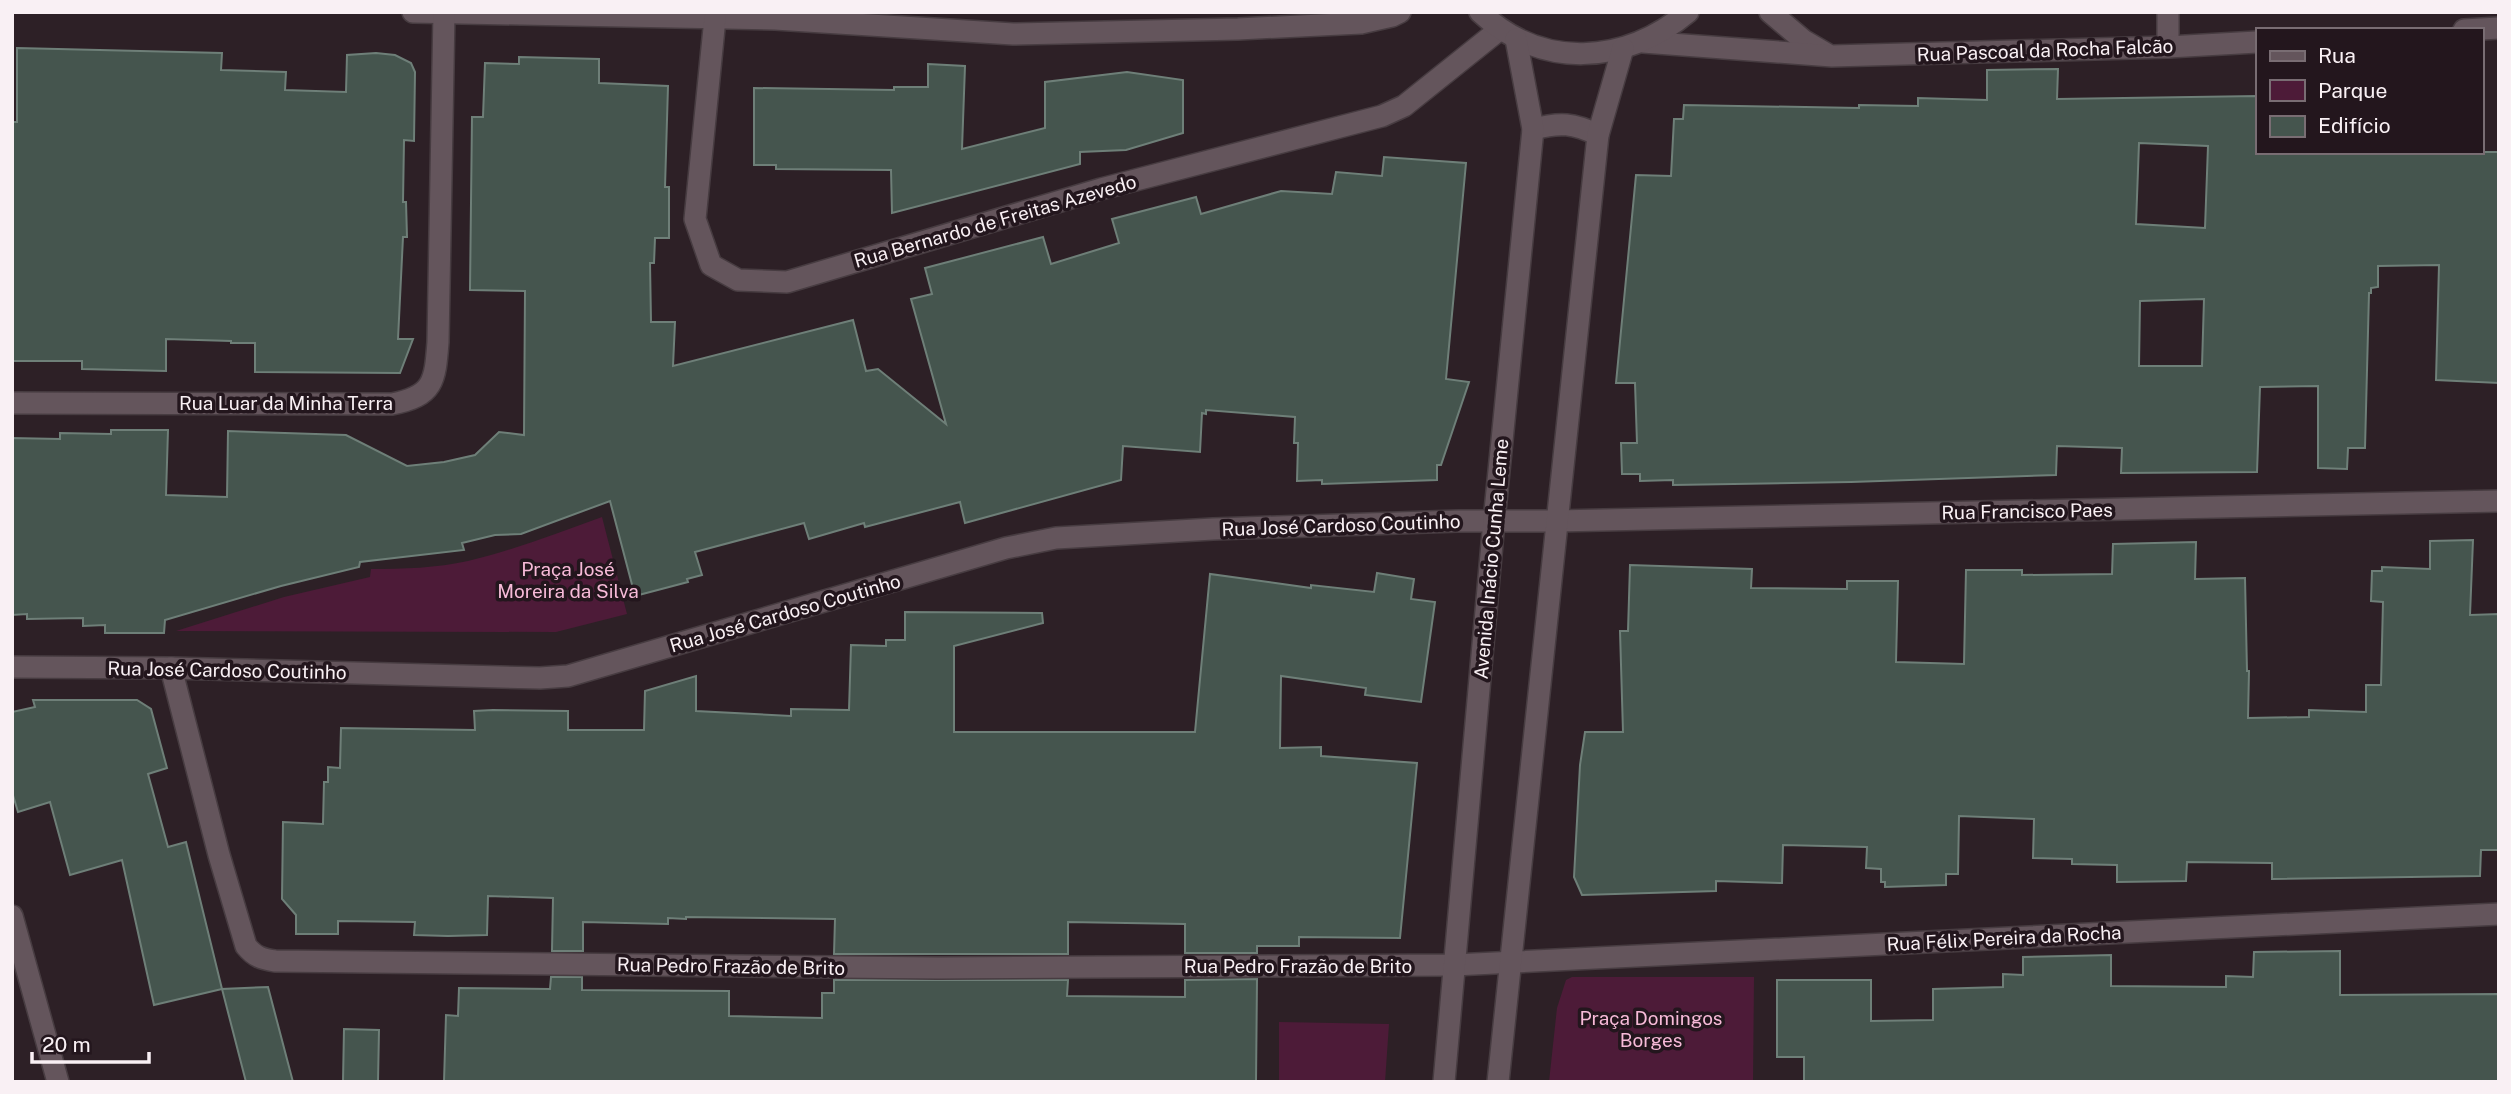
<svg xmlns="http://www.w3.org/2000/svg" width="2511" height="1094" font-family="'Public Sans',sans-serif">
	<rect width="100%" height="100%" fill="#2d2026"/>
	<g fill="#4d1b38">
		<path d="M602 517 627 614 556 632 176 631 284 597 370 577 371 569C403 569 437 568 468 561 514 550 558 533 602 517Z"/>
		<path d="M1572 977H1754L1753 1082H1549L1557 1008 1566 980Z"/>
		<path d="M1279 1022 1389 1024 1385 1082H1279Z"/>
	</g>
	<g fill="#45554e" stroke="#6e7f78" stroke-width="2" fill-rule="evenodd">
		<path d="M17 48 222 53 221 70 286 72 285 90 346 92 347 55 376 53 395 55 411 63 415 72 414 141 404 140 403 202H406L407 237H403L398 339H413L400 373 255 372V343H231V341L166 339V371L82 369V361H12V122H17Z"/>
		<path d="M519 57 599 59V83L668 86 665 187H669V238H655L654 263H650L651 322H675L673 366 853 320 866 371 878 369 946 424 911 299 932 294 925 268 1043 237 1051 264 1119 243 1112 219 1196 197 1201 214 1281 191 1332 194 1336 172 1382 176 1384 157 1466 163 1446 379 1469 382 1441 465H1437V480L1322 484V480L1297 481 1298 443H1294L1295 417 1206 410V414L1202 413 1200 452 1123 446 1121 480 965 523 960 502 865 527 864 523 809 539 804 523 695 552 702 575 687 579 688 582 635 596 610 501 521 534 495 535 462 543 464 550 360 562 359 567 281 586 165 620 164 633H105V625L83 626V618L27 619V614L12 615V438L60 439V433L111 434V430H168L166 495 227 497 228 431 346 435 407 466 444 462 475 455 499 432 524 435 525 291 470 290 472 117H483L485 63 519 64Z"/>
		<path d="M928 64 965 66 962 149 1045 128V82L1127 72 1183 80V133L1126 150 1080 152V164L892 213 891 170 776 169V165H754V88L894 90V87H928Z"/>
		<path d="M2058 69 2057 99 2257 96V152H2499V383L2436 380 2439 265 2378 266V287L2371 288V293H2369L2365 448H2348L2347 469 2318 468V386L2260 387 2257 472 2121 473 2122 448 2057 446 2056 475 1851 482 1673 485V480L1640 481V474H1622L1621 443H1637L1635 383H1616L1636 175 1671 176 1674 119H1683L1684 105 1859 108V105L1918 106V98L1987 100V70ZM2139 143 2208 146 2205 228 2136 224ZM2204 299 2202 366H2139L2140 301Z"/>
		<path d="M2473 540 2470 615 2499 614V850H2481L2480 876 2272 879V863L2187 862 2186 881 2117 882V865L2072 864V859L2033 858 2034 819 1959 816 1958 874H1946V885L1885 887V882H1881V869L1866 868 1867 847 1783 845 1782 883 1716 881V891L1582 895 1574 877 1580 765 1585 732H1623L1620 631H1628L1630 565 1752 569 1751 588 1847 589V581H1898L1896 662 1964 664 1966 570H2022V575L2112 574 2113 544 2196 542 2195 579 2245 578 2247 671H2249L2248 718 2309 717V710L2366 712V685H2381L2383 602 2371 601 2372 571H2382V567L2430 569V541Z"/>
		<path d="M1377 573 1414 579 1411 599 1435 602 1421 702 1365 695 1366 688 1281 676 1280 748 1321 747V756L1417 763 1400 938 1299 937V946H1257V953H1185V924L1068 922V954H834L835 919 686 917V919L668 918V924L583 922V951H552L553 898 488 896 487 935 448 936 414 935 415 922 338 921V934H296V915L282 899 283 822 323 824 324 782H328V767L340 768 341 728 475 730 474 711 493 710 568 711V730H644L645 691 696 676V711L791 716V709L849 710 851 645 886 646V640H905V612L1042 613 1043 623 954 646V732H1195L1210 574 1311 588V585L1374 592Z"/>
		<path d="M33 700H137L151 709 167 768 148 774 168 847 186 842 222 989 154 1005 122 860 70 875 50 802 18 812 12 792V712L35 707Z"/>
		<path d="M2340 951V995L2499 994V1082H1804V1057H1777V980H1871V1021L1933 1020V989L2003 987V974L2023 975V957L2111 955V986L2226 987V976L2253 977 2254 952Z"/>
		<path d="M551 977H582V990L729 991V1016L822 1018V993H834V980H1068L1067 996 1185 997V980L1257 979 1256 1082H444L446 1015 458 1016 459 988 550 989Z"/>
		<path d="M268 987 293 1082H246L222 989Z"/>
		<path d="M344 1029 379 1030 378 1082H343Z"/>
	</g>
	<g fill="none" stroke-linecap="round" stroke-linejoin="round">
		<defs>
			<g id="minor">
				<path d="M413 12 775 19 1013 34 1238 29 1361 23 1392 16 1400 12"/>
				<path d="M1770 12 1803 40 1827 54"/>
				<path d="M2168 12V47"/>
				<path d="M715 18 695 219 711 265 738 280 787 282 1101 189 1382 116 1404 106 1499 30"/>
				<path d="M2464 30 2499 28"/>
				<path d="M1643 42 1832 56 2168 47 2257 42"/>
				<path d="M12 403 392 404C434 396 435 381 438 342L444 12"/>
				<path d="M12 667 171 668 540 678 568 676 1006 548 1056 538 1213 529 1458 521H1556L2499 501"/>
				<path d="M171 668 219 855 246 946C255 957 262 959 275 961L938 968 1454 965 2499 914"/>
			</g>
			<g id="tertiary">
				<path d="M1480 12C1541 70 1625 65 1688 12"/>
				<path d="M1533 129C1560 122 1574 123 1598 135"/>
				<path d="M12 916 58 1082"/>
				<path d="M1444 1082 1494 521 1533 129 1516 39"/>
				<path d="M1498 1082 1598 135 1623 48"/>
			</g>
		</defs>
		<use href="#minor" stroke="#473c41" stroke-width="24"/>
		<use href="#tertiary" stroke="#473c41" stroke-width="24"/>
		<use href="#minor" stroke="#64555c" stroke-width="21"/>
		<use href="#tertiary" stroke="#64555c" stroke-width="21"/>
	</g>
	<g text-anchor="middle" stroke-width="7" stroke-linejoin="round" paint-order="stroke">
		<g font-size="19" fill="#f9f0f4" stroke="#23161d">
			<text transform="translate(2045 50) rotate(-2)" y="7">Rua Pascoal da Rocha Falcão</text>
			<text transform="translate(995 221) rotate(-16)" y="7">Rua Bernardo de Freitas Azevedo</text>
			<text x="286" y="410">Rua Luar da Minha Terra</text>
			<text transform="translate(2027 511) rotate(-1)" y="7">Rua Francisco Paes</text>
			<text transform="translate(1341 525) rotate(-2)" y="7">Rua José Cardoso Coutinho</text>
			<text transform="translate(1491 559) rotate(-85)" y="7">Avenida Inácio Cunha Leme</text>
			<text transform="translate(785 613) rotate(-16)" y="7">Rua José Cardoso Coutinho</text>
			<text transform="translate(227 670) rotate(1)" y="7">Rua José Cardoso Coutinho</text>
			<text transform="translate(2004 938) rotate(-3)" y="7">Rua Félix Pereira da Rocha</text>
			<text transform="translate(731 966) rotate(1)" y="7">Rua Pedro Frazão de Brito</text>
			<text x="1298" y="973">Rua Pedro Frazão de Brito</text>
		</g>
		<g font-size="19" fill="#f7bad8" stroke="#23161d">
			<text x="568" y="576">Praça José<tspan x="568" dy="22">Moreira da Silva</tspan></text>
			<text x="1651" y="1025">Praça Domingos<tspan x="1651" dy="22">Borges</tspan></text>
		</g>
	</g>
	<rect width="2511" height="1094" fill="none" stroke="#f9f0f4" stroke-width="28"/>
	<rect x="2256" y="28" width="228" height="126" fill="#23161d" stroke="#796d73" stroke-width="2"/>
	<rect x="2270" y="51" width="35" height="10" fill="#64555c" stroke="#796d73" stroke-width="2"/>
	<text x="2318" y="63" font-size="21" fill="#f9f0f4">Rua</text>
	<rect x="2270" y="80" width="35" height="21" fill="#4d1b38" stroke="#796d73" stroke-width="2"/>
	<text x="2318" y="98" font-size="21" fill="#f9f0f4">Parque</text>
	<rect x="2270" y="116" width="35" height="21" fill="#45554e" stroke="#796d73" stroke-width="2"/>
	<text x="2318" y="133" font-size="21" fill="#f9f0f4">Edifício</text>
	<path d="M32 1052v10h117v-10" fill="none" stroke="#f9f0f4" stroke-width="3.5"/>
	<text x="42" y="1052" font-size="21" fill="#f9f0f4" stroke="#23161d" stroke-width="5" paint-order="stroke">20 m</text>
</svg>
